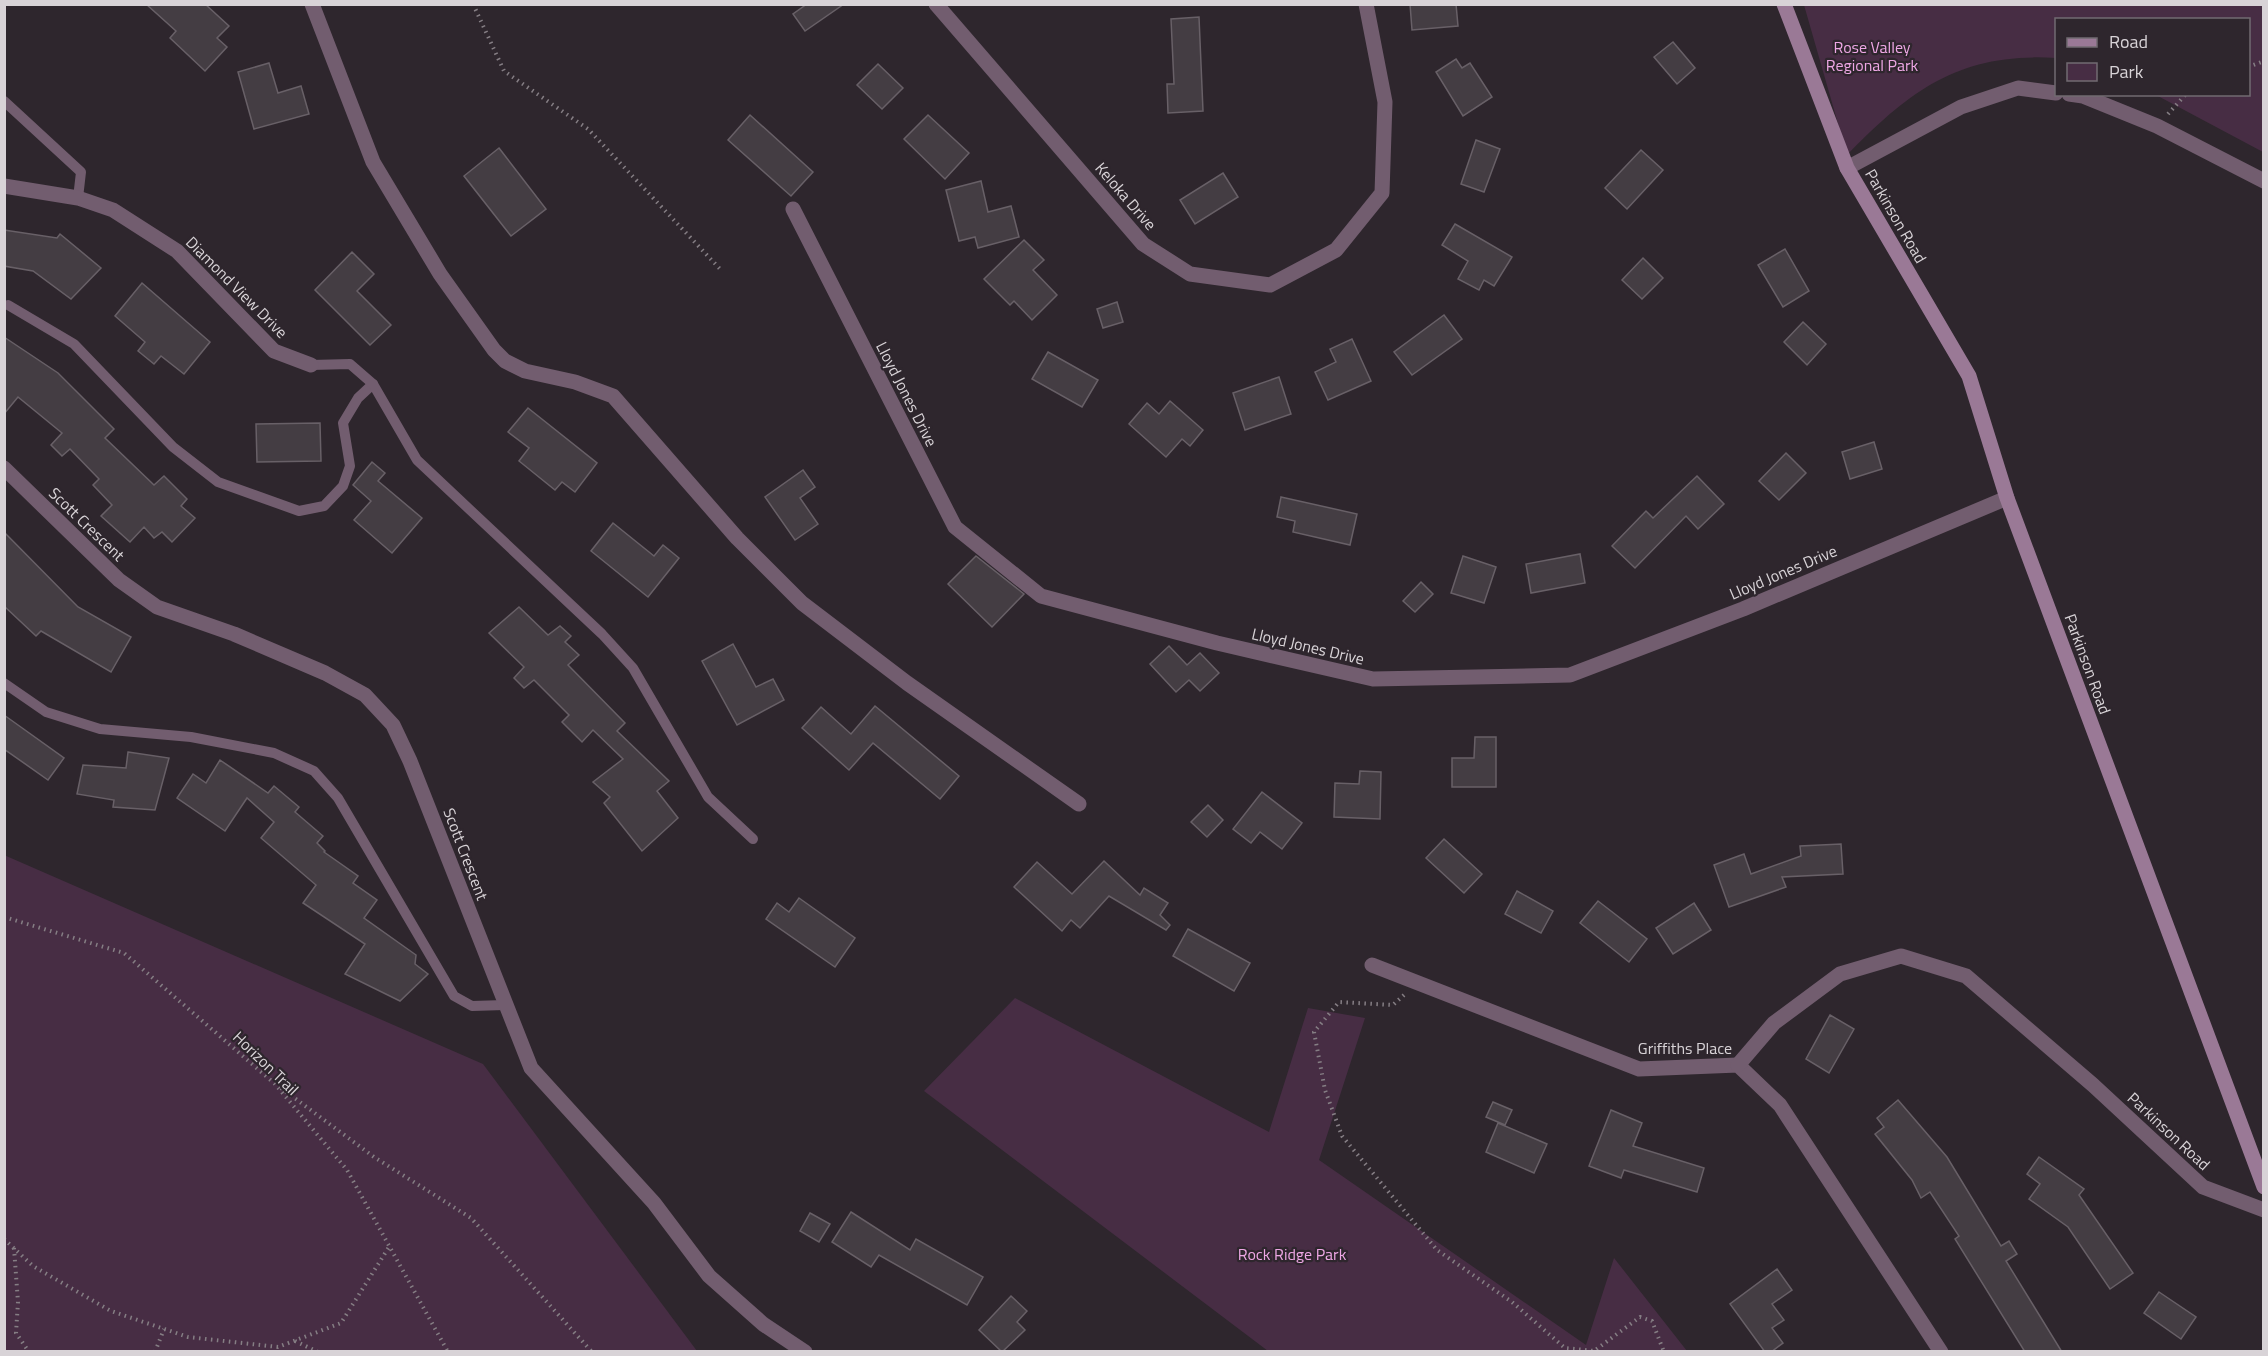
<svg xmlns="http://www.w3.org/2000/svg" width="2268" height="1356" font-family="'Titillium Web',sans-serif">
	<rect width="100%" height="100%" fill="#2e262d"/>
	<g fill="#472d44">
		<path d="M1804 5H2263V152L2156 95 2248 94V20H2056V58C1961 52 1911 89 1847 155Z"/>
		<path d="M4 855 483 1064 697 1351H5Z"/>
		<path d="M1015 998 1269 1132 1308 1008 1365 1018 1319 1160 1586 1345 1614 1258 1687 1351H1268L924 1091Z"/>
	</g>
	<g fill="#443d43" stroke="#686067" stroke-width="1.5">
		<path d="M146 4H205L229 26 217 38 227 47 205 71 170 38 176 31Z"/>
		<path d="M807 4H844L805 31 793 14Z"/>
		<path d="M1410 4H1456L1458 26 1412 30Z"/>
		<path d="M1199 17 1203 111 1168 113 1167 84H1174L1171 19Z"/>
		<path d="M1673 42 1695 68 1677 84 1654 57Z"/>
		<path d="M1456 59 1462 68 1470 63 1492 97 1463 116 1436 72Z"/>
		<path d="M269 63 278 93 301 86 309 114 254 129 238 72Z"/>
		<path d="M878 64 903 88 882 109 857 85Z"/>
		<path d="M750 115 813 172 791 196 728 140Z"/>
		<path d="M928 115 969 153 945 179 904 139Z"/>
		<path d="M1476 140 1500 149 1484 192 1461 184Z"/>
		<path d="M499 148 546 209 511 236 464 176Z"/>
		<path d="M1641 150 1663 170 1627 209 1605 188Z"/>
		<path d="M1223 173 1238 197 1195 224 1180 200Z"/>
		<path d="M981 181 988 212 1011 206 1019 237 978 248 975 237 959 241 946 190Z"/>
		<path d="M1455 224 1512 257 1494 286 1484 280 1479 290 1458 279 1468 261 1442 245Z"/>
		<path d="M4 230 57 238 60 234 101 268 71 299 33 271 4 266Z"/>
		<path d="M1024 240 1044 260 1033 270 1057 295 1032 320 1014 301 1010 305 984 279Z"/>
		<path d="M1785 249 1809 291 1783 307 1758 265Z"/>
		<path d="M352 252 374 274 357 291 391 325 370 345 315 290Z"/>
		<path d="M1643 258 1663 278 1642 299 1622 280Z"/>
		<path d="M142 283 210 342 184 374 161 356 154 364 138 351 145 342 115 316Z"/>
		<path d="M1117 302 1123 322 1103 328 1097 309Z"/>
		<path d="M1444 315 1462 339 1412 375 1394 352Z"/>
		<path d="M1803 322 1826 344 1807 365 1784 342Z"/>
		<path d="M4 337 58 373 114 429 105 438 154 485 164 476 187 499 181 506 195 518 172 542 162 532 154 538 144 527 130 542 101 516 112 505 93 485 99 479 70 449 62 456 51 445 62 433 18 397 4 414Z"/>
		<path d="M1352 339 1371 381 1328 400 1315 372 1336 362 1330 349Z"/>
		<path d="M1048 352 1098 380 1082 407 1032 379Z"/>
		<path d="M1279 377 1291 414 1245 430 1233 393Z"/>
		<path d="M1170 401 1203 430 1190 446 1182 439 1166 457 1129 424 1147 403 1159 414Z"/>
		<path d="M528 408 597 463 575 492 562 482 555 490 519 461 529 448 508 432Z"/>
		<path d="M320 423 321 461 257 462 256 424Z"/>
		<path d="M1874 442 1882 469 1850 479 1842 452Z"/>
		<path d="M1786 453 1806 473 1779 500 1759 481Z"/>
		<path d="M372 462 385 473 378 481 422 518 392 553 354 520 371 501 353 485Z"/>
		<path d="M803 470 815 487 800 498 818 524 795 540 765 497Z"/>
		<path d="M1697 476 1724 504 1698 529 1686 516 1635 568 1612 546 1646 511 1653 518Z"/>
		<path d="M1281 497 1357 514 1350 545 1293 532 1295 521 1277 517Z"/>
		<path d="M613 523 654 556 663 545 679 558 648 597 591 551Z"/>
		<path d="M4 532 78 607 131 637 111 672 41 631 36 636 4 606Z"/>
		<path d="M1580 554 1585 583 1531 593 1526 564Z"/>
		<path d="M976 556 1024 594 992 627 948 584Z"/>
		<path d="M1463 556 1496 567 1484 603 1451 593Z"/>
		<path d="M1421 582 1433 594 1415 612 1403 601Z"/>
		<path d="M519 607 548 635 560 626 571 636 565 642 579 655 568 665 625 723 617 731 669 781 657 791 678 818 642 851 604 803 610 797 593 782 623 759 593 730 582 742 562 722 569 715 534 680 524 688 514 678 524 667 489 633Z"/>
		<path d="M733 644 756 687 773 679 784 700 737 725 702 661Z"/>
		<path d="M1169 646 1187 665 1200 653 1219 673 1200 691 1189 680 1176 692 1150 664Z"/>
		<path d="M875 706 959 776 940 799 873 743 849 770 802 728 821 707 851 734Z"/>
		<path d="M4 715 64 758 48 780 4 749Z"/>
		<path d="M1475 737H1496V787H1452V758H1474Z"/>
		<path d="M128 752 169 758 155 810 113 807 114 800 77 794 83 765 126 768Z"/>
		<path d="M220 760 268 793 274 786 299 807 295 812 323 836 317 843 325 851 324 852 358 876 353 883 377 900 364 918 416 955 415 964 428 974 400 1001 345 974 365 944 303 903 316 885 261 838 274 822 247 798 225 831 177 798 193 774 206 783Z"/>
		<path d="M1360 771 1381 772 1380 819 1334 817 1335 783 1359 784Z"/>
		<path d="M1262 792 1302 823 1282 849 1260 832 1251 843 1233 829Z"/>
		<path d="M1208 805 1223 820 1207 837 1191 822Z"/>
		<path d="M1444 839 1482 874 1464 893 1426 858Z"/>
		<path d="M1841 844 1843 874 1782 877 1786 887 1729 907 1714 865 1744 854 1751 874 1801 856 1800 846Z"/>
		<path d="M1104 861 1140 895 1144 888 1168 903 1160 915 1170 925 1166 930 1109 896 1080 928 1071 920 1062 931 1014 887 1037 862 1072 894Z"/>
		<path d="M1517 891 1553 911 1541 933 1505 914Z"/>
		<path d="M799 898 855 938 835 967 766 919 777 903 789 912Z"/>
		<path d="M1598 901 1647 939 1629 962 1580 923Z"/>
		<path d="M1694 903 1711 930 1673 954 1656 928Z"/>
		<path d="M1188 929 1250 963 1234 991 1173 956Z"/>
		<path d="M1830 1015 1854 1029 1829 1073 1806 1059Z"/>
		<path d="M1898 1100 1947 1157 2001 1246 2009 1241 2017 1254 2006 1261 2062 1352H2025L1955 1239 1959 1236 1930 1192 1921 1198 1912 1180 1875 1134 1884 1127 1877 1118Z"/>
		<path d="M1493 1102 1512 1110 1505 1125 1486 1117Z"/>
		<path d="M1611 1110 1642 1123 1633 1146 1704 1168 1697 1192 1624 1170 1621 1178 1589 1166Z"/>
		<path d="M1498 1123 1547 1144 1534 1173 1486 1152Z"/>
		<path d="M2039 1157 2084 1189 2079 1195 2133 1273 2110 1289 2068 1227 2029 1199 2040 1184 2027 1174Z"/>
		<path d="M851 1212 910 1250 916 1239 983 1277 967 1305 879 1255 871 1267 832 1242Z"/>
		<path d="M810 1213 830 1224 819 1242 800 1231Z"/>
		<path d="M1777 1269 1792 1290 1772 1304 1784 1320 1772 1328 1783 1343 1771 1352H1765L1730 1304Z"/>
		<path d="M2159 1292 2196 1317 2181 1339 2144 1313Z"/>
		<path d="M1011 1296 1027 1311 1017 1322 1025 1330 1002 1352 979 1330Z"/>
	</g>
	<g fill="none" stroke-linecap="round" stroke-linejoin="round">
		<g stroke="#857e84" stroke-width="4" stroke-dasharray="1.5 4.5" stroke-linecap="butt">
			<path d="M473 4 504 71 588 129 722 271"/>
			<path d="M2248 67 2264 61"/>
			<path d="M2168 114 2186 94"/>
			<path d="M4 917 124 953 275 1084 347 1170 448 1352"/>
			<path d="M1404 995 1393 1005 1339 1002 1314 1032 1325 1090 1342 1136 1437 1250 1512 1302 1565 1348 1594 1351 1640 1317 1652 1321 1664 1352"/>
			<path d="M281 1088 374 1157 471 1218 592 1352"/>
			<path d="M4 1239 33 1266 111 1311 188 1337 278 1347 341 1323 389 1247"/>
			<path d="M14 1248 18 1302 16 1333 29 1352"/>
			<path d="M295 1341 318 1352"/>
			<path d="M155 1352 164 1329"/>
		</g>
		<g stroke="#725d6f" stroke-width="10">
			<path d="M4 101 81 172 78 198"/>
			<path d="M8 305 74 344 173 447 218 482 299 511 324 506 343 486 350 466 343 423 358 398 373 384"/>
			<path d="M311 365 350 364 373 384 417 460 602 634 633 668 708 797 753 839"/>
			<path d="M4 683 46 712 100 729 191 737 274 753 314 771 338 798 454 996 472 1006 505 1005"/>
		</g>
		<g stroke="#725d6f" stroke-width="15">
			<path d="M312 4 373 162 440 274 494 350 505 361 525 371 575 382 613 396 737 538 802 603 907 683 1079 804"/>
			<path d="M936 4 1143 244 1190 274 1270 285 1336 250 1382 193 1385 102 1366 4"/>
			<path d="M2069 94 2083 96 2157 126 2264 181"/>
			<path d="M1847 168 1961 107 2018 88 2056 93"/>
			<path d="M4 186 78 198 113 210 177 251 274 351 311 365"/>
			<path d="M793 209 955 527 1041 596 1217 643 1373 679 1570 675 1743 609 2007 498"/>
			<path d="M4 468 119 580 157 607 234 634 325 673 365 695 393 725 410 761 531 1068 654 1203 709 1276 763 1324 805 1352"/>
			<path d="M1372 965 1639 1069 1738 1065 1780 1105 1941 1352"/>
			<path d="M1738 1065 1774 1023 1840 974 1901 956 1966 976 2093 1085 2203 1187 2264 1210"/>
		</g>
		<path stroke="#9a7996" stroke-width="15" d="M1784 4 1847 168 1969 376 2007 498 2264 1187"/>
	</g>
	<g text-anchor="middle" stroke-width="4.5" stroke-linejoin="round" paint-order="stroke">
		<g font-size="16" fill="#eea7e5" stroke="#2e262d">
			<text x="1872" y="53">Rose Valley<tspan x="1872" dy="18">Regional Park</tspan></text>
			<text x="1292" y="1260">Rock Ridge Park</text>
		</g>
		<g font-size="16" fill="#d8d3d7" stroke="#2e262d">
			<text transform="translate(1126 196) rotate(49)" y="6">Keloka Drive</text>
			<text transform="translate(1896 216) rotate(60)" y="6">Parkinson Road</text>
			<text transform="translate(237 287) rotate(45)" y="6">Diamond View Drive</text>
			<text transform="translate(907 394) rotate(63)" y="6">Lloyd Jones Drive</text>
			<text transform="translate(87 524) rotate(44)" y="6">Scott Crescent</text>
			<text transform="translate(1783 572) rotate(-23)" y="6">Lloyd Jones Drive</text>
			<text transform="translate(1308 646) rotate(13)" y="6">Lloyd Jones Drive</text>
			<text transform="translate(2088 664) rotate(70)" y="6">Parkinson Road</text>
			<text transform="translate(466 854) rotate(69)" y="6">Scott Crescent</text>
			<text x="1685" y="1054">Griffiths Place</text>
			<text transform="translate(266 1063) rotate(44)" y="6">Horizon Trail</text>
			<text transform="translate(2169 1131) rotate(43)" y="6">Parkinson Road</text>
		</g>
	</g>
	<rect width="2268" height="1356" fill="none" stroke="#d8d3d7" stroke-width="12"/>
	<rect x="2055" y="18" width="195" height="78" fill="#2e262d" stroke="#726b71" stroke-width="1.5"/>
	<rect x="2067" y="38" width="30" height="9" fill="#9a7996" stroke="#726b71" stroke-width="1.5"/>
	<text x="2109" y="48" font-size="18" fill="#d8d3d7">Road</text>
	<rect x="2067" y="63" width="30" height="18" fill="#472d44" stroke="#726b71" stroke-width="1.5"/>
	<text x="2109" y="78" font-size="18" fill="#d8d3d7">Park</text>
</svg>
